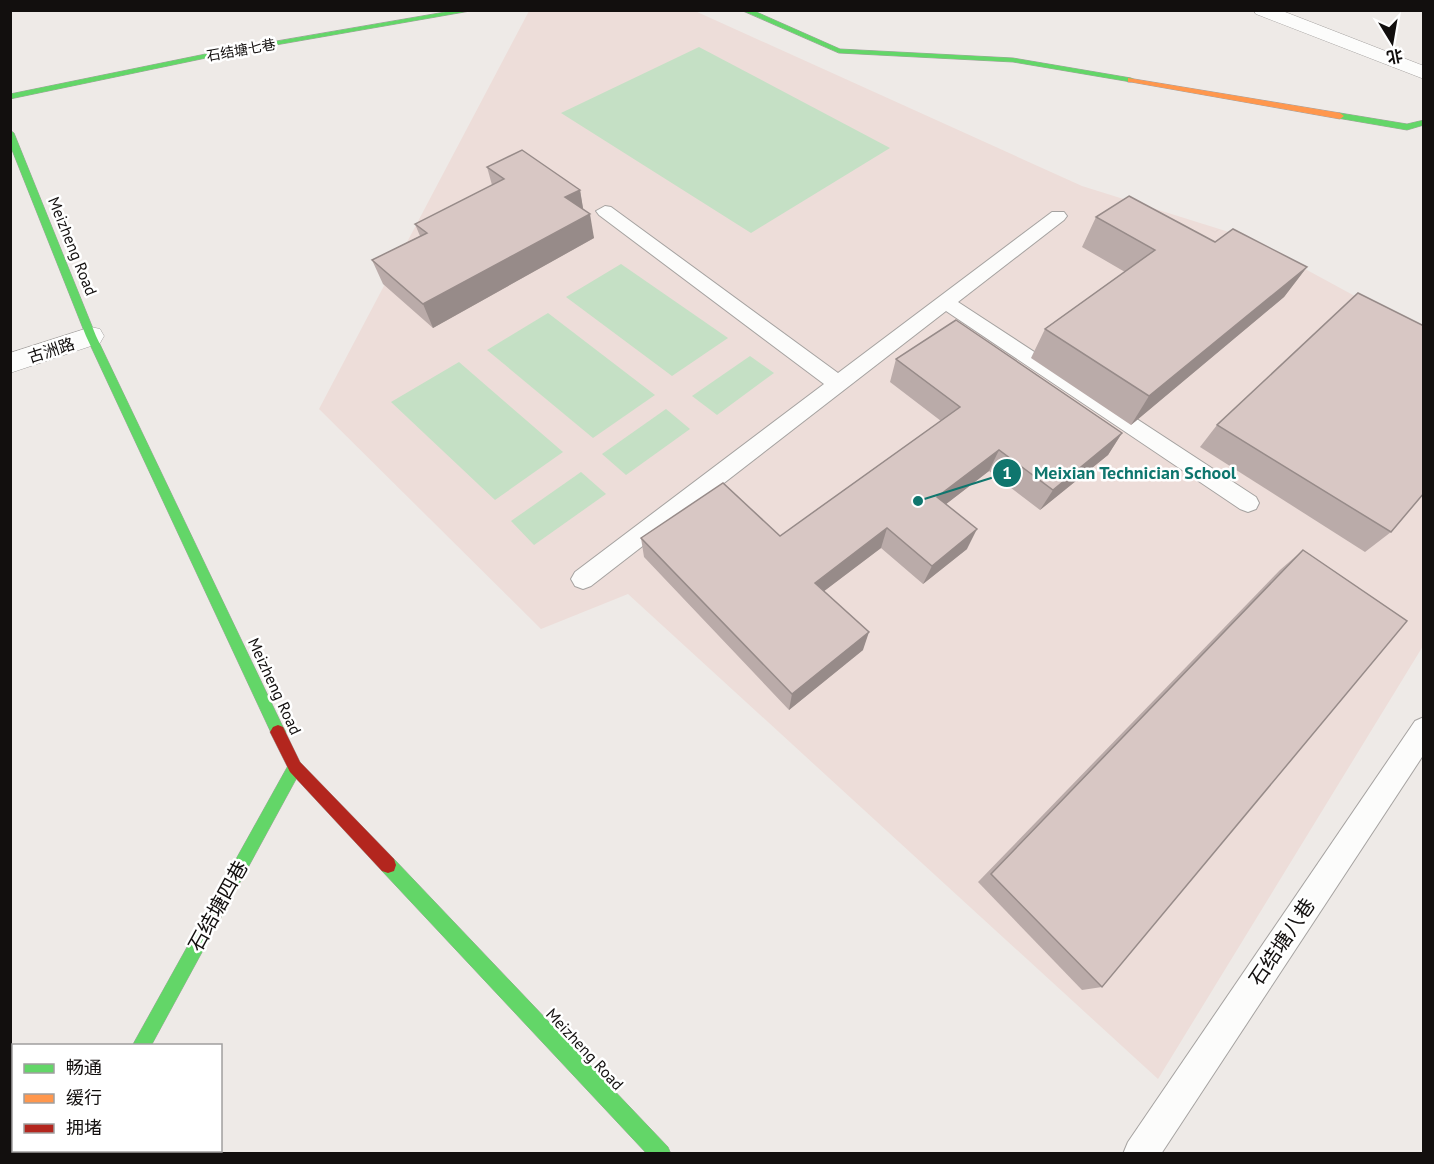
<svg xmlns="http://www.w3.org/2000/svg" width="1434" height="1164" font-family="'PT Sans','Noto Sans SC',sans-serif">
	<rect width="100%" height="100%" fill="#eeeae7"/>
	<path fill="#edddd9" d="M529 11H695L1082 186 1248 238 1423 333V646L1158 1079 628 594 541 629 319 409Z"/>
	<g fill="#c5e0c5">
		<path d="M699 47 890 148 751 233 561 113Z"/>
		<path d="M621 264 728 338 672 376 566 297Z"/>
		<path d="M548 313 655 395 593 438 487 350Z"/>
		<path d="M750 356 774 373 717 415 692 396Z"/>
		<path d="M459 362 563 452 495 500 391 402Z"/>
		<path d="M666 409 690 429 626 475 602 454Z"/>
		<path d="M581 472 606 494 534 545 511 521Z"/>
	</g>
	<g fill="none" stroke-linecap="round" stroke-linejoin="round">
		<defs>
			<g id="lane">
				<path d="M605 206 611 207 838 373 1052 212H1064L1067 216 1064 220 958 302 1256 497 1259 503 1256 509 1248 512 1240 509 946 311 591 586 583 589 575 586 571 579 575 572 824 384 599 215 596 211Z"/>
				<path d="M1424 717V754L1161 1154H1123L1128 1142 1415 721Z"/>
			</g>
			<g id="street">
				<path d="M1253 10H1280L1424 66V79L1256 14Z"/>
				<path d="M91 327 100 329 104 336 100 343 10 373V353Z"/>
				<path d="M60 1150H108L106 1154H58Z"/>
			</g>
			<g id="fast">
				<path d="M457 10H476L230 53 10 99V94L230 49Z"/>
				<path d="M741 10H752L840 49 1013 58 1131 78 1135 80 1131 82 1013 62 839 53Z"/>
				<path d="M1340 113 1407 124 1424 120V125L1407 130 1337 118V114Z"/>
				<path d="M10 130 14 133 96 336 283 727 286 732 283 737 278 739 273 737 86 336 10 145Z"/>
				<path d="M295 759 300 762 303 767 300 772 151 1046H132L290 762Z"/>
				<path d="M388 857 394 859 668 1147 671 1154H647L382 871 380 865 382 859Z"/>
			</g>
			<path id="slow" d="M1128 78 1340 113 1344 116 1340 119 1131 82H1128Z"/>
			<path id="jam" d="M278 725 283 727 300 762 394 859 396 865 394 871 388 873 382 871 290 772 270 732 273 727Z"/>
		</defs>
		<use href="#lane" stroke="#a5a2a0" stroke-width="2"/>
		<use href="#street" stroke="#a5a2a0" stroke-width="1"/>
		<use href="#fast" stroke="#a5a2a0" stroke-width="1"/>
		<use href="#slow" stroke="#a5a2a0" stroke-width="1"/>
		<use href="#jam" stroke="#a5a2a0" stroke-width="1"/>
		<use href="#lane" fill="#fcfcfb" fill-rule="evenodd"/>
		<use href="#street" fill="#fcfcfb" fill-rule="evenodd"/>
		<use href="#fast" fill="#63d668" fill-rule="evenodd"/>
		<use href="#slow" fill="#ff974d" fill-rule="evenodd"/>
		<use href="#jam" fill="#b3261e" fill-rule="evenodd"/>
	</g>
	<g fill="#baaba9">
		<path d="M487 167 580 190 583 209 594 238 433 328 383 284 372 260 420 236 415 224 492 185Z"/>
		<path d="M1096 217 1215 242 1307 267 1284 297 1131 425 1031 358 1045 329 1125 272 1082 247Z"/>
		<path d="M896 359 1122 433 1108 455 1040 510 989 471 946 504 967 549 923 584 881 548 824 591 863 650 789 710 644 557 641 538 780 536 941 421 890 382Z"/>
		<path d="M1217 425 1391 532 1365 552 1200 447Z"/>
		<path d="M1303 550 1102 987 1082 990 978 882 1280 570Z"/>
	</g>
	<g fill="#978b89">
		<path d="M580 190 584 214 565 197Z"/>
		<path d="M590 214 594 238 433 328 423 304Z"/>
		<path d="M1307 267 1284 297 1131 425 1149 396Z"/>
		<path d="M1122 433 1108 455 1040 510 1053 490Z"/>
		<path d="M999 450 989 471 928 518 937 497Z"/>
		<path d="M887 528 881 548 811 601 815 583Z"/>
		<path d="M977 529 967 549 923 584 932 566Z"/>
		<path d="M869 632 863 650 789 710 792 694Z"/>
	</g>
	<g fill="#d8c7c4" stroke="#978b89" stroke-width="1.5">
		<path d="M522 150 580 190 565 197 590 214 423 304 372 260 427 233 415 224 504 179 487 167Z"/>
		<path d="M1129 196 1215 242 1233 229 1307 267 1149 396 1045 329 1155 250 1096 217Z"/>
		<path d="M1358 293 1424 326V493L1391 532 1217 425Z"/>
		<path d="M956 320 1122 433 1053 490 999 450 937 497 977 529 932 566 887 528 815 583 869 632 792 694 641 538 723 483 780 536 960 407 896 359Z"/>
		<path d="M1303 550 1407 621 1102 987 991 874Z"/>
	</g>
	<g text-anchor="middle" stroke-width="5" stroke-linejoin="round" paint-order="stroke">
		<g font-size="14" fill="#120f0e" stroke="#fff">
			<text transform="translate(241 50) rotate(-10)" y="5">石结塘七巷</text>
		</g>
		<g font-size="16" fill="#120f0e" stroke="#fff">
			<text transform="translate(73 246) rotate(68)" y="6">Meizheng Road</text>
			<text transform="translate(51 350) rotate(-18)" y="6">古洲路</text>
			<text transform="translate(275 686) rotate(65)" y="6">Meizheng Road</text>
			<text transform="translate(585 1049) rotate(47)" y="6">Meizheng Road</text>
		</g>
		<g font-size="20" fill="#120f0e" stroke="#fff">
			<text transform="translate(218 906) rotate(-61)" y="7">石结塘四巷</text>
			<text transform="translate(1282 942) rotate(-56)" y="7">石结塘八巷</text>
		</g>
	</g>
	<path fill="none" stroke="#0f766e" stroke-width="2" d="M918 501L1007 473"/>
	<g fill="#0f766e" stroke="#fff" stroke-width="2">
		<circle cx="918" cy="501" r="6"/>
		<circle cx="1007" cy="473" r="15"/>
	</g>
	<g font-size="18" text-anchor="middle" font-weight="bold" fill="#fff">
		<text x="1007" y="479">1</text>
	</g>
	<g font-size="18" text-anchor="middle" font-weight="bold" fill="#0f766e" stroke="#fff" stroke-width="5" stroke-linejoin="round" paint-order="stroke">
		<text x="1135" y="479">Meixian Technician School</text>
	</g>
	<rect width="1434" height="1164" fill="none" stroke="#120f0e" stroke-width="24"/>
	<rect x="12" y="1044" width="210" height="108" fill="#ffffff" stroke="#a09f9f" stroke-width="1.5"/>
	<rect x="24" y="1064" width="30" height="9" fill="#63d668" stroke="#a09f9f" stroke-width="1.5"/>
	<text x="66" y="1074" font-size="18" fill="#120f0e">畅通</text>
	<rect x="24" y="1094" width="30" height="9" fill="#ff974d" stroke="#a09f9f" stroke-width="1.5"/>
	<text x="66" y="1104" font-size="18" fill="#120f0e">缓行</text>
	<rect x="24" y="1124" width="30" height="9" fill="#b3261e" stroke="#a09f9f" stroke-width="1.5"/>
	<text x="66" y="1134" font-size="18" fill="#120f0e">拥堵</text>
	<g transform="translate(1392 42) rotate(169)" stroke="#ffffff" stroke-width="4.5" paint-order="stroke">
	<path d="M0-4.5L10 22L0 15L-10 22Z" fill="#120f0e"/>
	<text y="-9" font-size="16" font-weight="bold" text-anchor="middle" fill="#120f0e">北</text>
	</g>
</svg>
